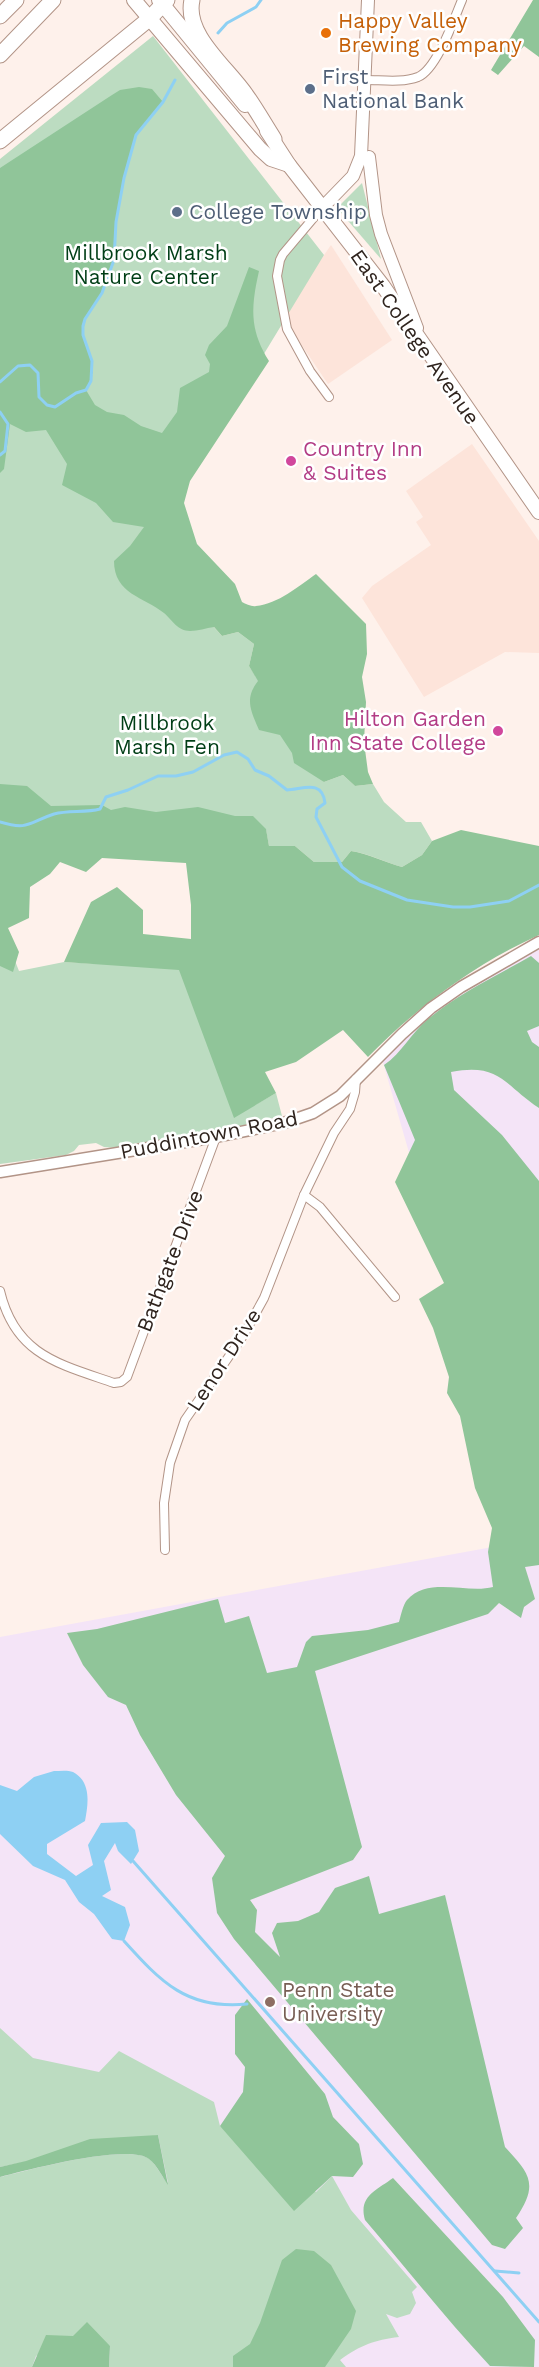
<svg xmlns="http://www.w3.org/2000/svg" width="539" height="2367" font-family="'Work Sans',sans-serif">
	<rect width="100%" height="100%" fill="#fef1eb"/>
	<g fill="#fde4da">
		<path d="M331 245 392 340 328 384 282 316Z"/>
		<path d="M472 444 539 541V653L505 652 424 697 362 598 372 586 431 545 416 522 423 517 406 491Z"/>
	</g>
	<path fill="#f4e4f7" d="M539 947V2367H0V1637L498 1546 447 1284 382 1059 426 1016Z"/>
	<g fill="#bcdcc1">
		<path d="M153 36 324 255 231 408 147 554 222 636 238 632 254 644 249 666 324 782 343 775 355 786 373 784 384 802 406 822H421L432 841 422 855 402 867C384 862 370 854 351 851L342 862H314L295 846H269L266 830 0 822V159Z"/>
		<path d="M362 183 381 259 337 208Z"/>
		<path d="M0 923 19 971 64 962 98 964 197 956 248 1109 276 1093 282 1116 224 1130 117 1148 104 1147 96 1143 79 1145 74 1151 66 1155 0 1164Z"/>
		<path d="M0 2028 33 2058 99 2072 119 2051 214 2102 220 2126 316 2192 332 2176 351 2210 417 2287 412 2292 416 2303 410 2314 397 2318 386 2314 399 2337C374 2340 361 2345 340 2360L346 2367H109L110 2346 73 2336 36 2356 32 2367H0V2177C28 2170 124 2144 148 2158 156 2163 162 2178 168 2183L158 2135 0 2167Z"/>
	</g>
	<g fill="#90c599">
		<path d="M533 0H539V57L524 46 498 75 491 70Z"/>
		<path d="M139 87 152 89 163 102 136 135 124 178 116 222 114 260 102 293 85 319 83 335 92 361 93 372 86 390 95 405 107 412 124 415 141 426 162 433 177 412 180 388 209 372 210 364 205 355 209 345 227 326 249 267 259 271C251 307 249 329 269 361L190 481 184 503 197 544 235 584 242 602C246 604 252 607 256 606 278 604 299 586 316 574L366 624 367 654 362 677 366 702 364 742 368 772 373 784 355 786 343 775 324 782 294 763 292 753 280 735 259 730C251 711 244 699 258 681L249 666 254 644 238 632 222 636 214 627C206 628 198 631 190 631 178 631 172 620 164 613 144 597 114 594 114 561L130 546 144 527 113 522 96 503 62 485 67 464 46 430 26 432 10 424 4 469 0 473V168L112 95 120 90Z"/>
		<path d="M0 784 27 786 51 806 102 805 111 810 125 807 156 812 198 807 235 816H253L266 829 269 846H295L314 862H342L351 851C369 854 384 862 402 867L422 855 432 841 461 830 539 846V935C475 964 417 1007 368 1057L343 1030 296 1062 265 1072 276 1093 234 1118 179 970 64 962 91 902 117 887 143 910V934L191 939V905L186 863 102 858 86 872 60 862 50 874 30 887 29 918 8 928 19 952 13 972 0 966Z"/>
		<path d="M531 956 539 963V1026L527 1031 532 1042 539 1047V1108C503 1084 500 1063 451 1072L454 1090 502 1135 539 1181V1565L525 1567 535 1599 524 1607 521 1618 499 1603 488 1614 315 1671 362 1847 353 1860 250 1900 257 1910 255 1932 280 1957 272 1933 277 1923 298 1921 319 1912 335 1888 369 1876 379 1914 445 1895 505 2147C530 2174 539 2184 516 2218L523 2228 505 2249 492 2245 234 1939 217 1913 212 1878 225 1856 176 1795 140 1735 126 1705 108 1697 83 1665 67 1633 97 1629 218 1599 225 1623 249 1616 267 1673 297 1667 306 1642 312 1636 368 1630 399 1622C401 1615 403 1605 407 1600 428 1576 467 1594 493 1587L488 1552 492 1528 475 1488 460 1416 447 1393 449 1377 433 1328 419 1299 444 1283 395 1182 415 1140 384 1065C402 1053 411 1033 428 1019 459 993 496 976 531 956Z"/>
		<path d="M247 1999 325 2094 333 2117 359 2144 363 2164 353 2177 332 2176 294 2211 220 2126 243 2092 245 2067 235 2054V2015Z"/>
		<path d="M158 2135 168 2185C163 2178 157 2165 149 2159 129 2143 27 2170 0 2177V2167L26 2161 90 2139Z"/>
		<path d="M393 2178 503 2297 535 2340 534 2367 490 2366C446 2319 407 2269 365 2220 358 2196 377 2190 393 2178Z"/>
		<path d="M296 2249 314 2251 331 2265 356 2311 351 2329 325 2367H233V2356L250 2344 260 2323 282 2260Z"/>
		<path d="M87 2322 110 2346 109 2367H32L46 2335 73 2336Z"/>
	</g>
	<path fill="#8ed0f3" d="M54 1771C60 1771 68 1770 73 1772 92 1782 88 1805 85 1821L47 1844V1854L76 1876 93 1865 88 1845 101 1823 127 1822 135 1830 139 1851 131 1864 118 1851 115 1843 104 1861 111 1890 102 1896 125 1907 130 1925 124 1941 112 1939 94 1914 79 1902 65 1880 33 1866 0 1834V1785L17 1791 34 1777Z"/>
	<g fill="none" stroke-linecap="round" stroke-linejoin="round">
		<g stroke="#8ed0f3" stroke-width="3">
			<path d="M218 33 227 23 256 7 261 0"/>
			<path d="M0 382 18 366 30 365 38 373 39 397 47 405 55 407 76 393 86 390 91 381 92 361 83 335V326L85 319 102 293 114 260 116 222 124 178 136 135 163 102 175 80"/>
			<path d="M0 412 8 424 5 451 0 455"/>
			<path d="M0 822C29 831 29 822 54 814 69 810 85 813 100 809L106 797 128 790 158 776H176L193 772 224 755 237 752 248 759 255 770 269 776 287 790C301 790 322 778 325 803L317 809 316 817 342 867 360 881 407 900 453 907H470L509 901 539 885"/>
			<path d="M133 1861 539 2322"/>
			<path d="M124 1941C161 1982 187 2010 247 2004"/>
			<path d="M495 2271 519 2273"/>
		</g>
		<defs>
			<g id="minor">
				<path d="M366 80C382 80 402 83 418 77 437 69 454 19 462 0"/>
				<path d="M321 209 283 254 280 260 277 276 287 329 310 371 329 397"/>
				<path d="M304 1195 320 1207 395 1297"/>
				<path d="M0 1291C15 1355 59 1364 114 1383L121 1382 127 1377 216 1137"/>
				<path d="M165 1550 164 1503 170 1463 185 1420 243 1336 264 1298 304 1195 334 1133 350 1109 355 1092 356 1079"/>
			</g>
			<path id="tertiary" d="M0 1172 216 1137 284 1123 313 1113 340 1096 402 1034 431 1008 461 987 539 942"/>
			<g id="secondary">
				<path d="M369 157 376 215 381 234 417 328"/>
				<path d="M321 209 353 176 361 156 368 0"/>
			</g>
			<g id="primary">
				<path d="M134 0 260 149 271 159 289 165"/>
				<path d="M159 0 245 105"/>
				<path d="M267 131 289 165 383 286 539 512"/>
			</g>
			<g id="motorway">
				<path d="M192 0C184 35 228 68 246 95 256 109 265 125 274 139"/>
				<path d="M0 16 16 0"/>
				<path d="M0 55 53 0"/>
				<path d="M0 141 149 19 167 0"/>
			</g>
		</defs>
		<use href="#minor" stroke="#b29487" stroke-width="10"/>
		<use href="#tertiary" stroke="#b29487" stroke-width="13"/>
		<use href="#secondary" stroke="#b29487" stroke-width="14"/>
		<use href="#primary" stroke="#b29487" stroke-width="16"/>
		<use href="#motorway" stroke="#b29487" stroke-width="17"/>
		<use href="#minor" stroke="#fff" stroke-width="8"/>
		<use href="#tertiary" stroke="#fff" stroke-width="10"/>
		<use href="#secondary" stroke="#fff" stroke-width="12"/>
		<use href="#primary" stroke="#fff" stroke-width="14"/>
		<use href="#motorway" stroke="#fff" stroke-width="15"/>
	</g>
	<circle fill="#e8710a" stroke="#fff" stroke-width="2" cx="326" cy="33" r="6"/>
	<g fill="#5c6f8a" stroke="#fff" stroke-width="2">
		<circle cx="310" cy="89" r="6"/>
		<circle cx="177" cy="212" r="6"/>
	</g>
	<g fill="#d1479c" stroke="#fff" stroke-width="2">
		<circle cx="291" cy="461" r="6"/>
		<circle cx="498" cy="731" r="6"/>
	</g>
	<circle fill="#8d6e63" stroke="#fff" stroke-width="2" cx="270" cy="2002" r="6"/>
	<g text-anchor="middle" stroke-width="5" stroke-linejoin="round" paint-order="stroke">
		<g font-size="21" fill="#c56008" stroke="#fff" text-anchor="start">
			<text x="338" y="28">Happy Valley<tspan x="338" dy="24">Brewing Company</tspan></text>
		</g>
		<g font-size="21" fill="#4e5e75" stroke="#fff" text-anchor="start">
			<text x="322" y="84">First<tspan x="322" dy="24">National Bank</tspan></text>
			<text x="189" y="219">College Township</text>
		</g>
		<g font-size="21" fill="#003e16" stroke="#fff">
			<text x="146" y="260">Millbrook Marsh<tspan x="146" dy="24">Nature Center</tspan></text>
			<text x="167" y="730">Millbrook<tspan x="167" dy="24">Marsh Fen</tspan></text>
		</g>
		<g font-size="21" fill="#2f241e" stroke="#fff">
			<text transform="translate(415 337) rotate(55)" y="7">East College Avenue</text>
			<text transform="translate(209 1135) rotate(-11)" y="7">Puddintown Road</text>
			<text transform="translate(170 1261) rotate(-69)" y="7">Bathgate Drive</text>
			<text transform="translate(224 1360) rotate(-57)" y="7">Lenor Drive</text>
		</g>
		<g font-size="21" fill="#b23c85" stroke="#fff" text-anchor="start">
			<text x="303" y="456">Country Inn<tspan x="303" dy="24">&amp; Suites</tspan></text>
			<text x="486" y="726" text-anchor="end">Hilton Garden<tspan x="486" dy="24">Inn State College</tspan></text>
		</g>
		<g font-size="21" fill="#785e54" stroke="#fff" text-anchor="start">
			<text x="282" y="1997">Penn State<tspan x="282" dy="24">University</tspan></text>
		</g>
	</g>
</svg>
